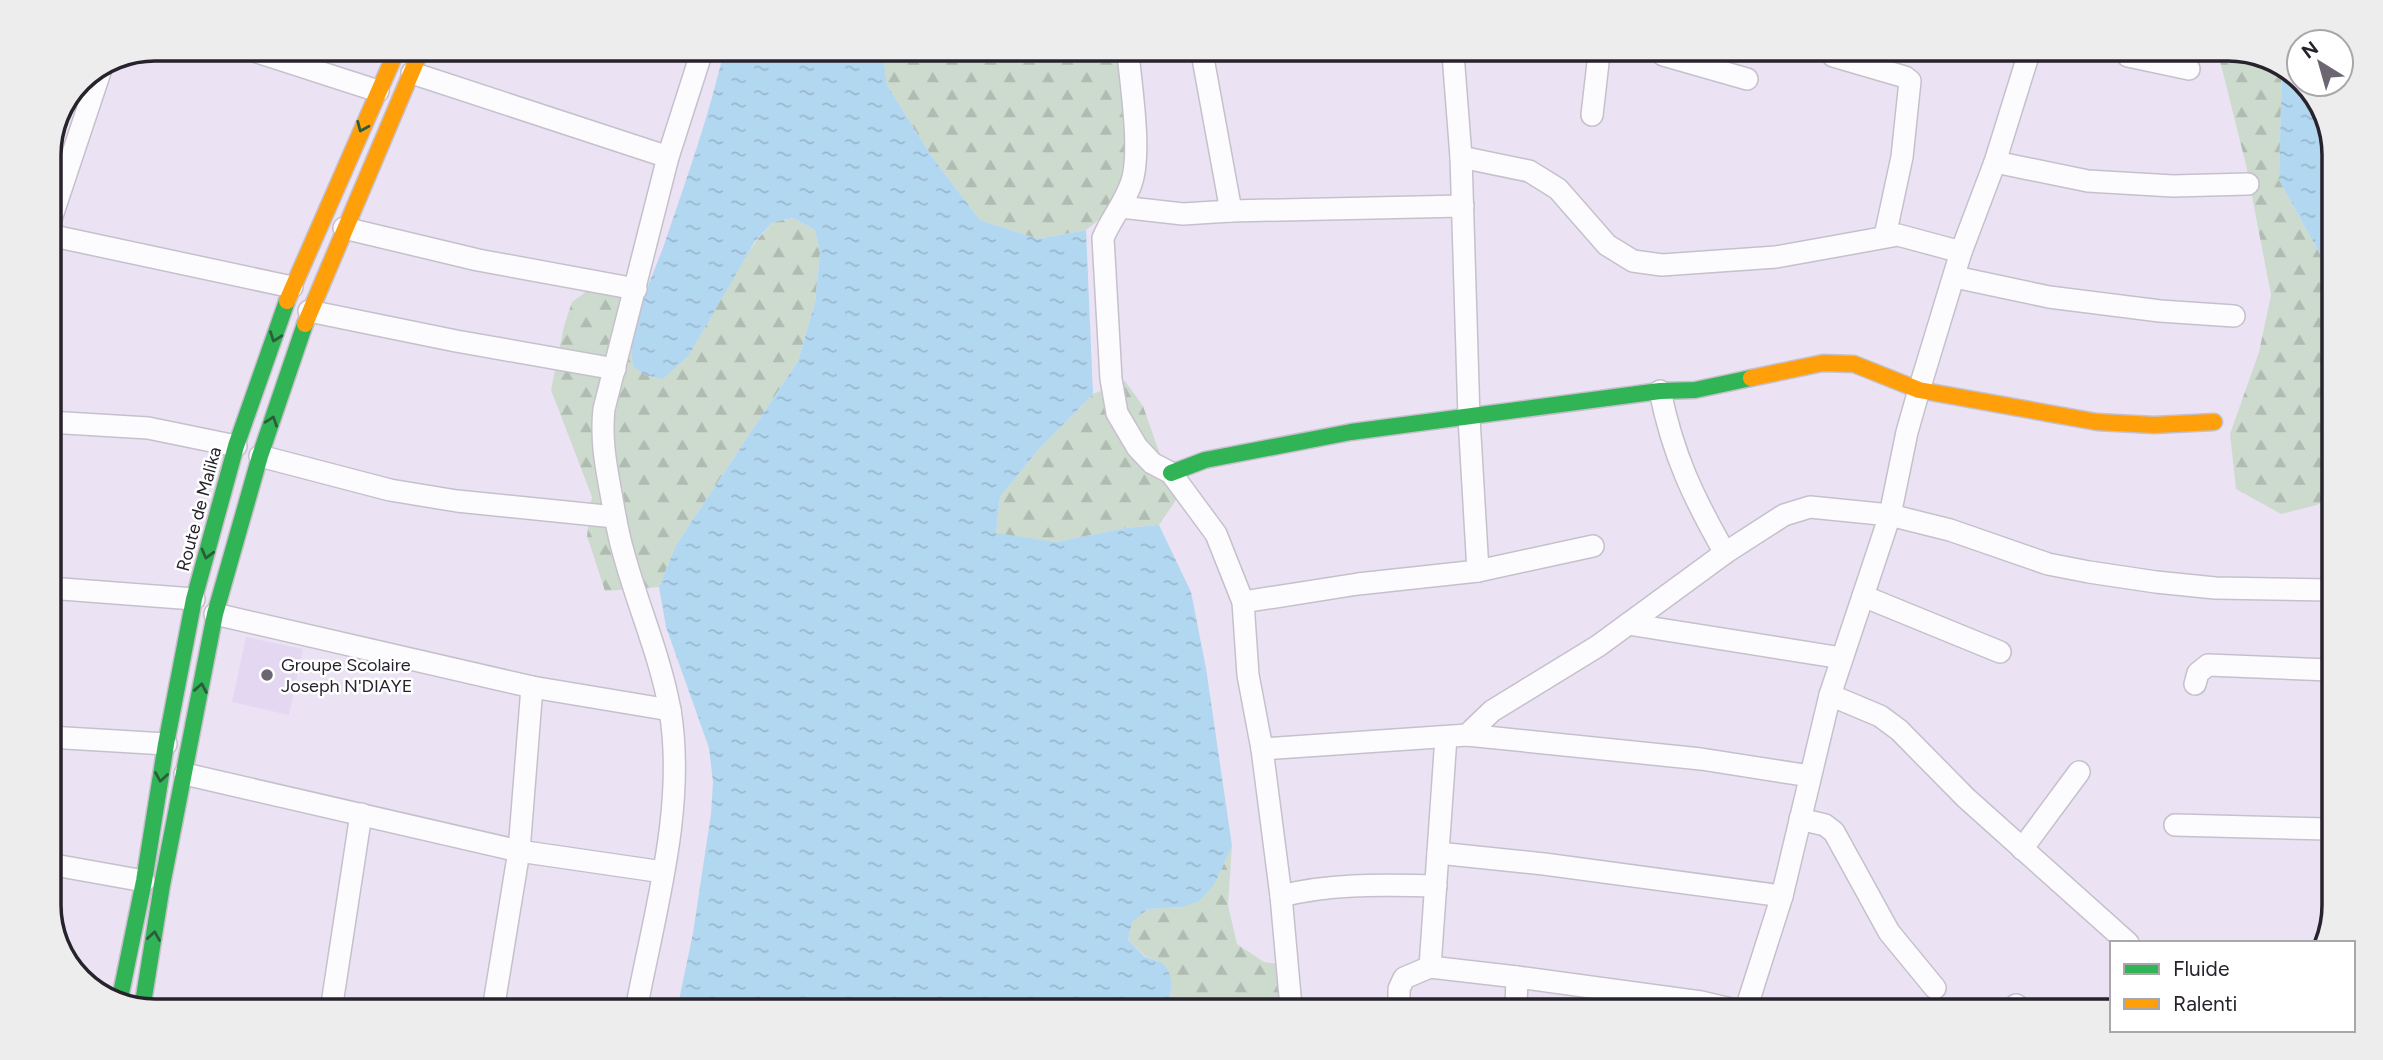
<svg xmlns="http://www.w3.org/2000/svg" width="2383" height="1060" font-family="Figtree,sans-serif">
	<defs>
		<pattern id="forest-firs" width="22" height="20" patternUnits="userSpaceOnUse" patternTransform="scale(1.75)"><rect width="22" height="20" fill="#cddbcf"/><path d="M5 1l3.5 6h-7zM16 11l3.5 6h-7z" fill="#b0bcb2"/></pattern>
		<pattern id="water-ripples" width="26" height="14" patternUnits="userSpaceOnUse" patternTransform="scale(1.75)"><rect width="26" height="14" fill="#b2d7f0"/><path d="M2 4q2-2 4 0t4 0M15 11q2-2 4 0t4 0" fill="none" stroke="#99b8ce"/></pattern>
	</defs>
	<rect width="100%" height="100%" fill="#ebe3f3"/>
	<path fill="#e4d7f2" d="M246 637 303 649 289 715 232 702Z"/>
	<g fill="url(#forest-firs)">
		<path d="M887 52 1137 53 1145 115 1144 175 1118 205 1086 230 1038 239 980 220 932 157 887 85 884 62Z"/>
		<path d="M2219 57H2268L2282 68 2279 180 2326 265 2332 301 2330 497 2317 505 2281 514 2236 489 2230 434 2259 352 2271 295 2246 165Z"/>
		<path d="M793 218 815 230 820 253 815 303 798 361 676 545 659 587 605 591 587 536 592 497 551 390 564 326 572 302 605 278 648 284 635 324 739 267 756 241 773 222Z"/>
		<path d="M1125 381 1143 406 1176 500 1159 525 1125 528 1056 542 996 534 1000 497 1038 450 1093 394Z"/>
		<path d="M1232 846 1228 905 1237 944 1264 962 1292 966 1288 983 1274 1007H1168L1172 983 1161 962 1146 957 1128 940 1132 921 1148 909 1182 907 1214 885Z"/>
	</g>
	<g fill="url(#water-ripples)">
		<path d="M724 51 887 52 884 62 887 85 932 157 980 220 1038 239 1086 230 1093 394 1038 450 1000 497 996 533 1056 542 1125 528 1159 525 1191 592 1206 668 1232 846 1214 885 1199 901 1182 907 1148 909 1132 922 1128 940 1145 957 1161 962 1168 970 1172 983 1168 1007 678 1005 693 933 711 814 713 782 709 748 666 627 659 587 676 545 798 361 815 303 820 253 815 230 793 218 773 222 755 241 689 355 663 379 645 375 633 366C627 322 651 283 665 242 686 180 709 116 724 51Z"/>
		<path d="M2282 68 2316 96 2334 148 2332 301 2326 265 2279 180Z"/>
	</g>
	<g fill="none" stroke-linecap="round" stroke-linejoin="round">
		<defs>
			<g id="street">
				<path d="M248 49 378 91"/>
				<path d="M1128 53C1131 86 1142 155 1131 184 1124 204 1111 219 1103 238L1111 379 1117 413 1137 447 1152 463 1171 473 1216 534 1243 602 1248 675 1262 749"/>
				<path d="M1202 53 1231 211"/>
				<path d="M1453 54 1461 157 1469 418 1478 571"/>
				<path d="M1663 55 1747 79"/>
				<path d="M1833 56 1905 77 1910 81 1902 157 1885 236"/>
				<path d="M2128 56 2189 69"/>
				<path d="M412 73 668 157"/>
				<path d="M1592 115 1599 54"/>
				<path d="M1461 157 1529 171 1558 189 1607 245 1633 261 1662 265 1776 257 1898 235 1961 252"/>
				<path d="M1995 162 2088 181 2173 186 2248 184"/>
				<path d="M1121 207 1183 214 1231 211 1463 206"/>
				<path d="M49 225 100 72"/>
				<path d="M344 228 478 260 636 289"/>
				<path d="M49 235 292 287"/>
				<path d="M1955 277 2049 297 2160 311 2234 316"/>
				<path d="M309 311 456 341 615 369"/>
				<path d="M1660 391C1673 455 1693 497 1725 553"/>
				<path d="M49 422 148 428 236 446"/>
				<path d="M260 456 390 490 457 501 615 517"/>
				<path d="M49 588 194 599"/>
				<path d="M1863 596 2000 652"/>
				<path d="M1243 602 1358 584 1478 571 1593 546"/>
				<path d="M215 614 532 687 670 710"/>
				<path d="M1628 624 1842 658"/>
				<path d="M2195 684 2198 673 2208 665 2329 670"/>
				<path d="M1830 695 1880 716 1899 730 1966 798 2128 943"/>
				<path d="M1467 735 1492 711 1598 646 1725 553 1784 515 1810 507 1890 515 1950 530 2048 564 2089 572 2156 582 2215 588 2330 590"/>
				<path d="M49 737 166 744"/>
				<path d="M185 774 519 851 663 872"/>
				<path d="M1800 819 1825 825 1834 832 1889 932 1935 988"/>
				<path d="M2175 825 2327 829"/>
				<path d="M2022 849 2079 772"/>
				<path d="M1438 853 1544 864 1782 896"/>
				<path d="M49 864 144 881"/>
				<path d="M1281 896C1333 883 1382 885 1436 886"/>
				<path d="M1430 967 1446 737"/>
				<path d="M332 1004 361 814"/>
				<path d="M494 1004 519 851 532 687"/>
				<path d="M637 1005C655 911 686 806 670 710 660 655 637 604 623 551 617 531 614 509 610 488 605 461 601 437 604 409L668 157 702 51"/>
				<path d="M2016 1005 2024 1010"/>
				<path d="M1291 1007 1281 896 1262 749 1467 735 1701 759 1810 776"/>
				<path d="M1399 1008V989L1404 978 1430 967 1517 977 1701 1002 1731 1009"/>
				<path d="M1516 1008 1517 977"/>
				<path d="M1746 1009 1782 896 1830 695 1890 515 1907 432 1919 390 1961 252 1995 162 2028 56"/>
			</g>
			<g id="fast">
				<path d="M1171 473 1205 460 1351 432 1660 391 1695 390 1751 378"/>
				<path d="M119 1003 144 881 166 744 194 599 236 446 287 301"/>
				<path d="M143 1003 162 885 215 614 260 456 305 324"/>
			</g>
			<g id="slow">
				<path d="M287 301 397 50"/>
				<path d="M305 324 421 50"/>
				<path d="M1751 378 1823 363 1854 364 1919 390 2097 422 2154 425 2214 422"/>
			</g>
		</defs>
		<use href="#street" stroke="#c6c0cc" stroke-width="24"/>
		<use href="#fast" stroke="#c6c0cc" stroke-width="19"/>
		<use href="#slow" stroke="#c6c0cc" stroke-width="19"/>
		<use href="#street" stroke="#fcfbfd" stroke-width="21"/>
		<use href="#fast" stroke="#30b455" stroke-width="16"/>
		<use href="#slow" stroke="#ff9f0a" stroke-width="16"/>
	</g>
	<defs><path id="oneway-chevron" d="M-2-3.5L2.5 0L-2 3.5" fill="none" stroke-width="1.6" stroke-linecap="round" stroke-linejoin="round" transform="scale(1.75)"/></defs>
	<g stroke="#2b5c3c">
		<use href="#oneway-chevron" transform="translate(362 127) rotate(113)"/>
		<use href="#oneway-chevron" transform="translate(275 337) rotate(110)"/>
		<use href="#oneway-chevron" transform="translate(272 421) rotate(-71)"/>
		<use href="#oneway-chevron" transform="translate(207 554) rotate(105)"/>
		<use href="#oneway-chevron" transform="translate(201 688) rotate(-80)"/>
		<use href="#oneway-chevron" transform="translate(161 777) rotate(99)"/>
		<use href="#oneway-chevron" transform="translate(154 936) rotate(-81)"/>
	</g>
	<circle fill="#6c6672" stroke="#fff" stroke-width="2.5" cx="267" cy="675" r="7"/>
	<g text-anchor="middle" stroke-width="5" stroke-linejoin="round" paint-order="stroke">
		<g font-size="18" fill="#27222c" stroke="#fff">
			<text transform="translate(199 509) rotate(-75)" y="6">Route de Malika</text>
		</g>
		<g font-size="18" fill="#27222c" stroke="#fff" text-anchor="start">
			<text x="281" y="671">Groupe Scolaire<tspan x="281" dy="21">Joseph N'DIAYE</tspan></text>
		</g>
	</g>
	<path d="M0 0H2383V1060H0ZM155 61H2228A94 94 0 0 1 2322 155V905A94 94 0 0 1 2228 999H155A94 94 0 0 1 61 905V155A94 94 0 0 1 155 61Z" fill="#eeedee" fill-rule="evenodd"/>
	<path fill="none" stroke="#27222c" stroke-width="3.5" d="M155 61H2228A94 94 0 0 1 2322 155V905A94 94 0 0 1 2228 999H155A94 94 0 0 1 61 905V155A94 94 0 0 1 155 61Z"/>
	<rect x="2110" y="941" width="245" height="91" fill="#ffffff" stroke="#a9a7ab" stroke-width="2"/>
	<rect x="2124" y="964" width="35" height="10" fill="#30b455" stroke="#a9a7ab" stroke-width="2"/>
	<text x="2173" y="976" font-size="21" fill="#27222c">Fluide</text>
	<rect x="2124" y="999" width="35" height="10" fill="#ff9f0a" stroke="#a9a7ab" stroke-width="2"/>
	<text x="2173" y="1011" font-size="21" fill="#27222c">Ralenti</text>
	<g transform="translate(2320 63) rotate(323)"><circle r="33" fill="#ffffff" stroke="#a9a7ab" stroke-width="2"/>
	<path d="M0-5L12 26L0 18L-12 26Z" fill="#6c6672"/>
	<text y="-10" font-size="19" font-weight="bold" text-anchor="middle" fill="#27222c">N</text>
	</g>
</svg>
